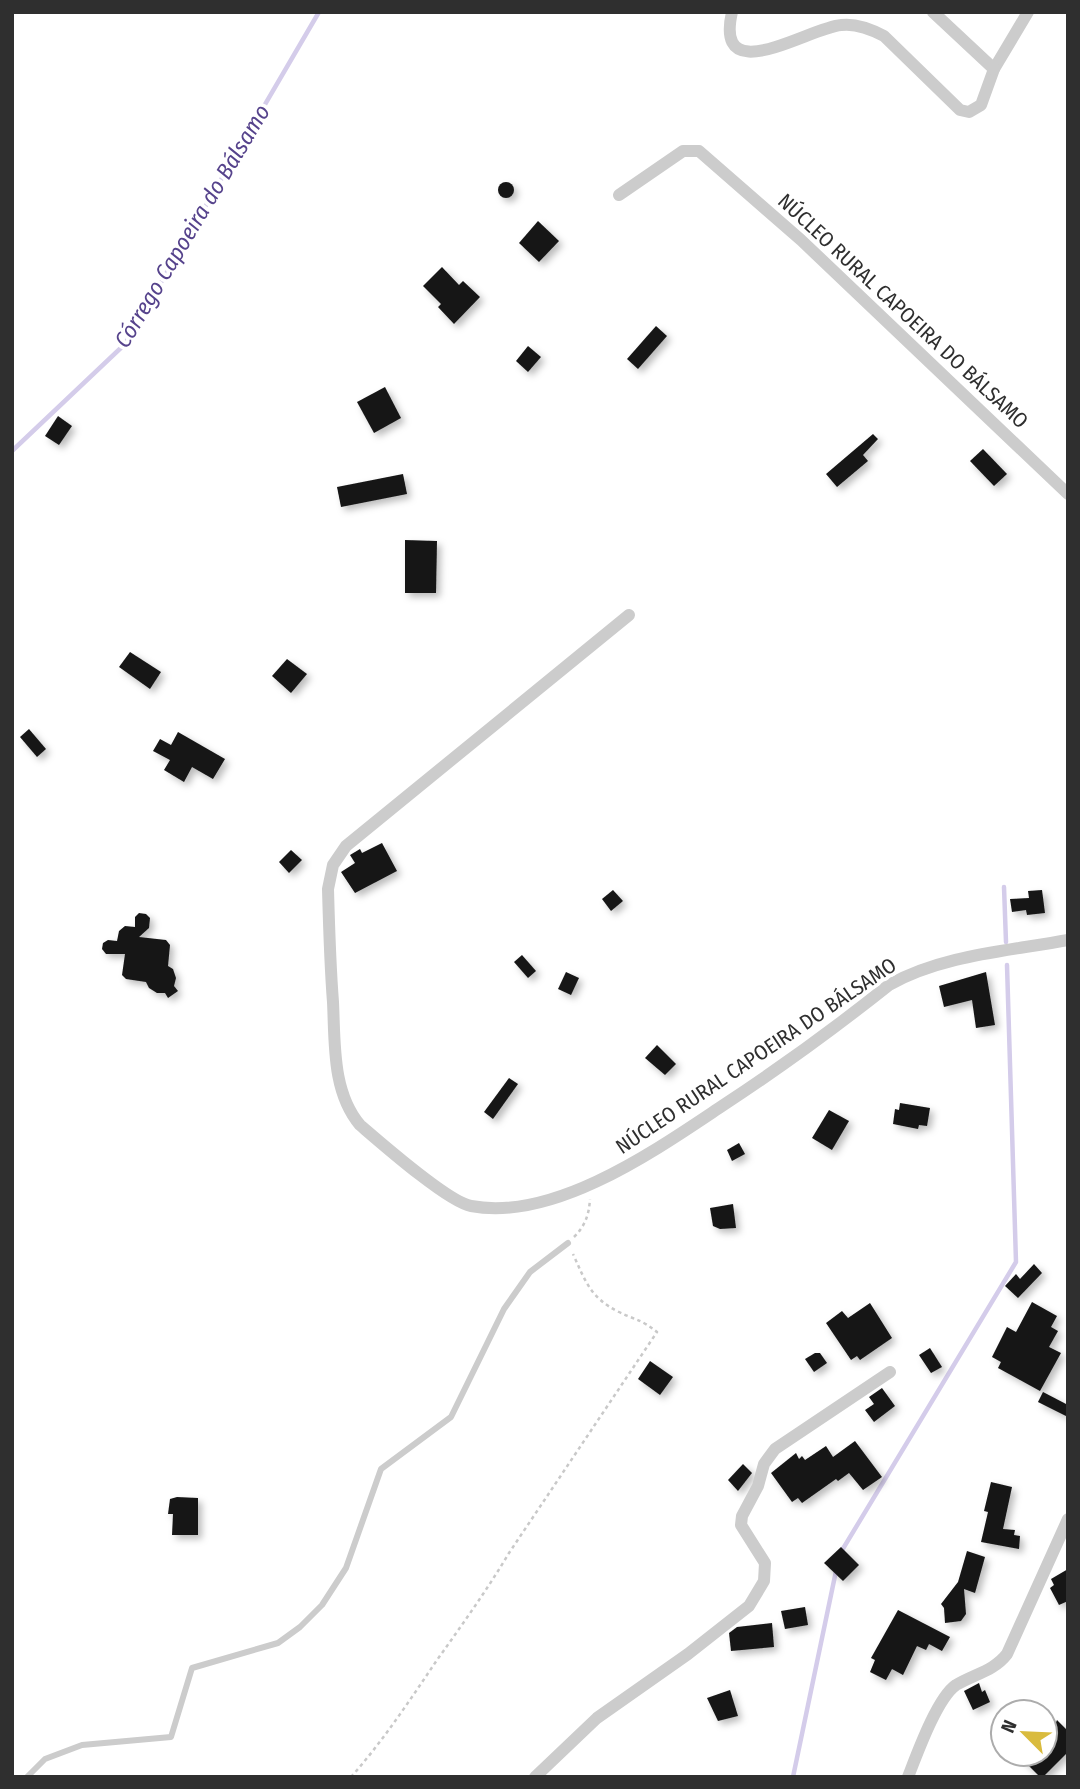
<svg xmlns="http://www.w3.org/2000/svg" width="1080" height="1789" font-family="'Fira Sans Condensed',sans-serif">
	<defs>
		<filter id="shadow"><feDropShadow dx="4" dy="4" stdDeviation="3.5" flood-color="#0004"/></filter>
	</defs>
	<rect width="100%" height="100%" fill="#fff"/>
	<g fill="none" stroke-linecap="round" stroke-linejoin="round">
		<g stroke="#d4ccea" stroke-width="4.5">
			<path d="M12 451 125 344 319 12"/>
			<path d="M1004 887 1006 942"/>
			<path d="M841 1552 1016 1262 1007 965"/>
			<path d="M793 1777 836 1571"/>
		</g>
	</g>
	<g fill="#161616" filter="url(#shadow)">
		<circle cx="506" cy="190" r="8"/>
		<path d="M538 221 559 241 539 262 519 243Z"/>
		<path d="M442 267 459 285 463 281 480 297 454 324 438 307 441 304 423 286Z"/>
		<path d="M656 326 667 336 638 369 627 359Z"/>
		<path d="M528 346 541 357 528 372 516 361Z"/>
		<path d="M385 387 401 418 374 433 357 402Z"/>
		<path d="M58 416 72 426 59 445 45 436Z"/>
		<path d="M873 434 878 439 863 455 868 461 837 487 826 474Z"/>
		<path d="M983 449 1007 474 994 486 970 461Z"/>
		<path d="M403 474 407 494 341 507 337 487Z"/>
		<path d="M405 540 437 541 436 593H405Z"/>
		<path d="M130 652 161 672 150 689 119 667Z"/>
		<path d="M287 659 307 674 291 693 272 676Z"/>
		<path d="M29 729 46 749 37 757 20 737Z"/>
		<path d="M178 732 225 759 213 779 192 767 184 782 164 770 170 760 153 751 160 739 171 745Z"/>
		<path d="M382 843 397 871 355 893 341 872 355 863 350 855 360 849 362 853Z"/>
		<path d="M291 850 302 860 289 873 279 862Z"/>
		<path d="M613 890 623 901 611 911 602 899Z"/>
		<path d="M1042 890 1045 913 1027 915 1026 910 1012 912 1010 899 1029 898 1028 891Z"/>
		<path d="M139 913 146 914 150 918 149 928 139 937 166 940 170 945 168 966 173 969 176 978 174 986 178 991 168 998 165 993H157L149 988 146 982 126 979 122 975 125 954H106L102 949 103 943 108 940 117 941 119 931 125 926 135 927V917Z"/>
		<path d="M522 955 536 971 528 978 514 962Z"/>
		<path d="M566 972 579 978 571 995 558 989Z"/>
		<path d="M986 972 995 1025 976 1028 972 1000 944 1007 939 986Z"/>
		<path d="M657 1045 676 1064 665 1075 645 1058Z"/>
		<path d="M509 1078 518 1084 493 1119 484 1112Z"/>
		<path d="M900 1103 930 1108 927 1126 919 1125 918 1129 893 1124 895 1109 899 1110Z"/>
		<path d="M829 1110 849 1121 832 1150 812 1138Z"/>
		<path d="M739 1143 745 1154 732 1161 727 1150Z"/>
		<path d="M733 1204 736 1228 720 1229 713 1226 710 1208Z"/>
		<path d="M1034 1264 1042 1273 1018 1298 1005 1286 1016 1274 1020 1279Z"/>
		<path d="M1032 1302 1057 1316 1051 1327 1058 1331 1049 1347 1061 1353 1040 1391 998 1368 1001 1362 992 1357 1007 1327 1016 1332Z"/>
		<path d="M870 1303 892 1338 860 1360 857 1356 851 1360 826 1323 842 1311 848 1318Z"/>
		<path d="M930 1348 942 1367 931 1373 919 1355Z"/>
		<path d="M815 1353H820L827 1363 814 1372 805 1359Z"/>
		<path d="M650 1361 673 1377 660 1395 638 1379Z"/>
		<path d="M882 1388 895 1406 874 1422 865 1410 874 1404 869 1397Z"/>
		<path d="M1043 1392 1068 1405V1417L1038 1402Z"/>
		<path d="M855 1441 882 1477 863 1490 849 1473 838 1481 836 1479 802 1503 798 1498 792 1502 771 1473 796 1453 799 1459 802 1456 805 1460 826 1446 833 1457Z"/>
		<path d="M743 1464 752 1473 738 1491 728 1480Z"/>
		<path d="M991 1482 1012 1487 1003 1529 1015 1530 1014 1535 1020 1536 1019 1549 981 1542 988 1512 984 1511Z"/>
		<path d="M177 1497 198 1498V1535H172L173 1514H168L170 1499Z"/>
		<path d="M841 1547 859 1565 843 1581 824 1563Z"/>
		<path d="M967 1551 985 1557 975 1593 964 1589 966 1614 961 1621 945 1623 944 1608 941 1604 958 1582Z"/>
		<path d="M1068 1569V1601L1059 1605 1050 1588 1054 1585 1051 1579Z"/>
		<path d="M805 1607 808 1625 785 1629 781 1611Z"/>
		<path d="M898 1610 950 1637 942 1651 929 1644 926 1650 917 1646 903 1675 892 1669 886 1680 870 1672 875 1660 871 1658Z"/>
		<path d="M772 1623 774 1647 731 1651 729 1633 737 1627Z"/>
		<path d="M979 1683 982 1692 985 1690 990 1702 973 1710 964 1691Z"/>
		<path d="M730 1690 738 1716 718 1721 707 1698Z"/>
		<path d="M1045 1718 1054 1727 1057 1720 1068 1731V1752L1043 1777H1040L1017 1754H1045Z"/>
	</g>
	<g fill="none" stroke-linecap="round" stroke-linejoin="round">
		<g stroke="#c9c9c9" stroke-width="2.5" stroke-dasharray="3.5 3.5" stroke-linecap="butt">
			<path d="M574 1237C585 1226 589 1215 590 1199"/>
			<path d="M351 1777C383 1741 410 1700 437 1660 462 1625 487 1590 509 1553L657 1332C641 1319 635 1320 619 1312 590 1298 585 1280 573 1254"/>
		</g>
		<path stroke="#ccc" stroke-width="6" d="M27 1777 45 1759 82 1745 171 1737 192 1668 278 1643 300 1627 322 1605 346 1568 381 1469 451 1417 504 1309 530 1272 568 1243"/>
		<g stroke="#ccc" stroke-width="12">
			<path d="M732 12C714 91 808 28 841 25 856 23 871 29 884 36L960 110 969 112 981 105 994 69 1028 12"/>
			<path d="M933 12 994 69"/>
			<path d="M619 195 683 151H699L801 240 1068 494"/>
			<path d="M629 615 346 846 333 865 328 889C329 926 330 964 333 1002 335 1043 332 1092 360 1125 381 1143 448 1202 471 1206 554 1222 656 1150 722 1106 780 1068 835 1028 889 985 942 955 1009 951 1068 940"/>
			<path d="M535 1777 597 1718 688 1654 749 1606 764 1581 765 1563 741 1525 742 1516 758 1486 764 1464 775 1449 890 1372"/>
			<path d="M908 1777C917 1754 937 1698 956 1685 974 1674 994 1671 1007 1654L1068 1519"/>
		</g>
	</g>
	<g text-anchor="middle" stroke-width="7" stroke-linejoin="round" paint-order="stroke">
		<g font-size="21" fill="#2f2f2f" stroke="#fff">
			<text transform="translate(903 311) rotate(43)" y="7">NÚCLEO RURAL CAPOEIRA DO BÁLSAMO</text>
			<text transform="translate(756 1056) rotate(-34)" y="7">NÚCLEO RURAL CAPOEIRA DO BÁLSAMO</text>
		</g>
		<g font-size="23" font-style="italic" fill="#56438c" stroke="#fff">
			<text transform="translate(192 226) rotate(-59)" y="8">Córrego Capoeira do Bálsamo</text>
		</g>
	</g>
	<rect width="1080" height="1789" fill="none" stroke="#2f2f2f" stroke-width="28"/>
	<g transform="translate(1024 1733) rotate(294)"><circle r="33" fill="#ffffff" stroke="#acacac" stroke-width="2"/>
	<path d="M0-5L12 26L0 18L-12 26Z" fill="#d9bb3e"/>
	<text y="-10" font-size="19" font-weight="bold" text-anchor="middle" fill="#2f2f2f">N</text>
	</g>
</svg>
